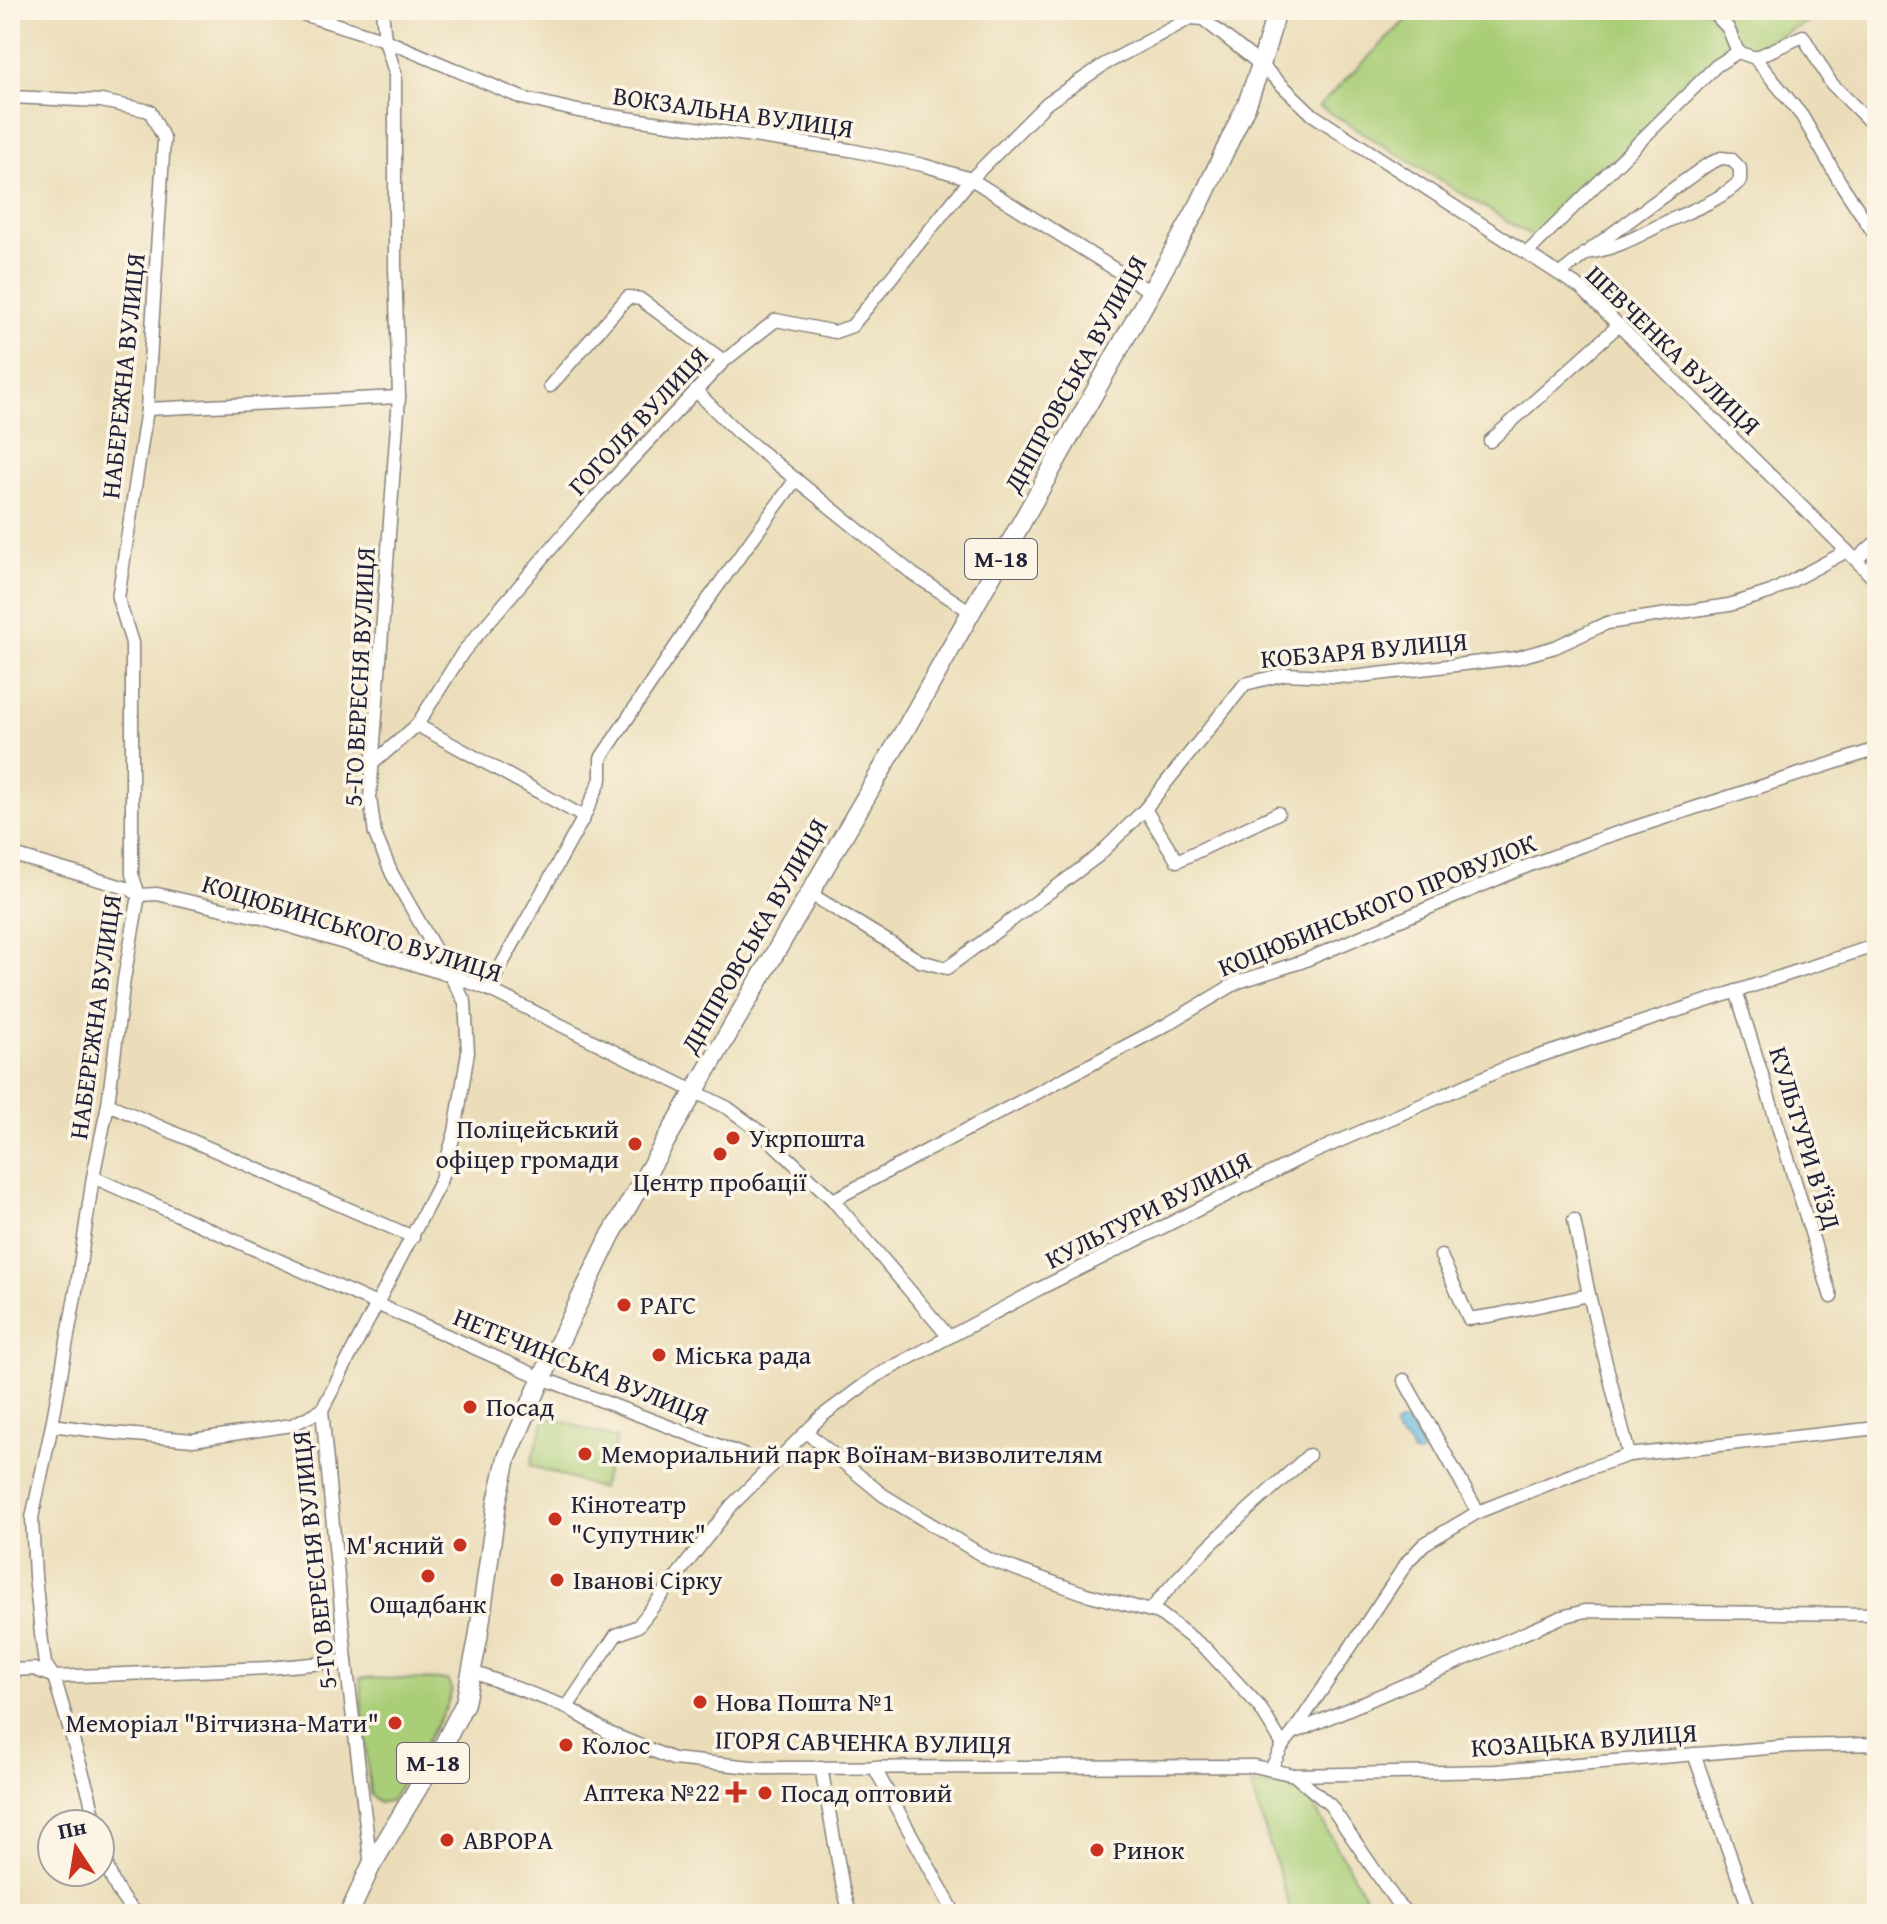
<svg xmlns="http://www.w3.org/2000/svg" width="1887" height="1924" font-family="'Gentium Book Plus',serif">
	<rect width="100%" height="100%" fill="#fcf5e5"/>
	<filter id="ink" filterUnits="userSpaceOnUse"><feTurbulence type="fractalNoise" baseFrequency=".0125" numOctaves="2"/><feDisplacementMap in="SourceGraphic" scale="16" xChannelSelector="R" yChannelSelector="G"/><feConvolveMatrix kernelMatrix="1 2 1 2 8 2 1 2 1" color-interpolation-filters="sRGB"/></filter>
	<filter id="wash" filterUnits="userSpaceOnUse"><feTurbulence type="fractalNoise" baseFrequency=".006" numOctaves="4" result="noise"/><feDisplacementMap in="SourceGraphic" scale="32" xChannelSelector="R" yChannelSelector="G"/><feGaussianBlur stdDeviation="1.8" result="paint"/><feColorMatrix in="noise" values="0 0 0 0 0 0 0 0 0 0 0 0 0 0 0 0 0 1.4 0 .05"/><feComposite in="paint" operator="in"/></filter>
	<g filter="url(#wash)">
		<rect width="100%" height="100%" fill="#ebddb9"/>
		<g fill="#aace78" stroke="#66785a" stroke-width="2">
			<path d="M1416 10H1832L1753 49 1734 43 1535 238 1319 106Z"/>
			<path d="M546 1416 617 1439 601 1489 530 1465Z"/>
			<path d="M360 1678 447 1680 452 1689 446 1708 392 1800 380 1803 370 1794Z"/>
			<path d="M1278 1785 1298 1788 1312 1803 1375 1913 1292 1914 1251 1786Z"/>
		</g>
		<path fill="#65bce2" stroke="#446f8e" stroke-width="2" d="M1403 1422H1408L1419 1442 1422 1453 1418 1455 1413 1454 1409 1444 1397 1434 1394 1428 1397 1424Z"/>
	</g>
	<g filter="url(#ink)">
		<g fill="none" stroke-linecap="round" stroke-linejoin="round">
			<defs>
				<g id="minor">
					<path d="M290 10 385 40 522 98 578 111 850 150 923 165 971 179 1151 292"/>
					<path d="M1711 10 1728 28 1738 52"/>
					<path d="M1755 58 1803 36 1831 83 1877 129"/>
					<path d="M10 97 101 101 150 111 164 139 147 409 118 598 132 643V874L139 895 124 979 108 1104 93 1177 77 1285 52 1425 32 1518 35 1576 41 1634 45 1664 54 1677 89 1794 96 1824"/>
					<path d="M1527 253 1716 66 1738 52 1755 58 1802 116 1840 182 1877 238"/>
					<path d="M1560 274C1607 236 1657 200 1707 165L1721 158 1731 159 1740 168V181C1721 200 1692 210 1668 221 1641 234 1616 250 1585 253"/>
					<path d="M550 386 628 297 640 299 724 361"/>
					<path d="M697 392 737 432 913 574 971 612"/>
					<path d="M147 409 399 397"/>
					<path d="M1490 441 1619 325"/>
					<path d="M1856 560 1877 541"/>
					<path d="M417 725 584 817 488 989"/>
					<path d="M371 765 417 725 463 652 583 511 724 361 776 320 835 332 852 326 971 179 1047 103 1105 64 1191 18 1203 19 1261 65 1313 115 1582 289 1856 560 1877 582"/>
					<path d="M1145 809 1177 861 1278 813"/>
					<path d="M584 817 601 779V758L696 616 796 479"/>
					<path d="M10 854 130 889 139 895 157 894 266 919 452 976 488 989 728 1108 763 1134 833 1200 949 1337"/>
					<path d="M809 893 920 961 947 968 1098 856 1145 809 1245 684 1285 674 1352 677 1516 658 1555 647 1607 623 1729 605 1771 592 1847 551"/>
					<path d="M1736 991 1831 1297"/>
					<path d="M108 1104 413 1237"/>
					<path d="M93 1177 542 1378 772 1466"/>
					<path d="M833 1200 1166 1025 1238 982 1301 962 1530 865 1605 837 1877 749"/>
					<path d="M1574 1220 1589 1295 1629 1455"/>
					<path d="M1441 1256 1469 1319 1495 1315 1589 1295"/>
					<path d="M1404 1380 1478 1512"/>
					<path d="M52 1425 112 1433 193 1440 292 1425 322 1410"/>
					<path d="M806 1432 883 1495 990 1560 1086 1594 1159 1613 1206 1649 1259 1706 1283 1745"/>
					<path d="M1150 1611C1196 1552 1255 1505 1309 1455"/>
					<path d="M10 1670 34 1669 54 1677 268 1668 346 1661"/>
					<path d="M473 1672 567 1707 609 1733 673 1759 762 1768 1254 1766 1294 1775 1330 1805 1397 1903 1408 1914"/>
					<path d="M567 1707 616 1635 638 1626 732 1505 822 1416 876 1376 1039 1289 1301 1158 1512 1065 1877 945"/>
					<path d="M1293 1733 1562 1617 1585 1611 1877 1614"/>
					<path d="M1694 1754 1751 1914"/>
					<path d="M821 1767 842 1883 850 1914"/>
					<path d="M874 1767 955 1914"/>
					<path d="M1271 1769 1283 1745 1293 1733 1408 1561 1424 1544 1478 1512 1581 1471 1629 1455 1877 1428"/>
					<path d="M1294 1775 1496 1771 1791 1746 1877 1744"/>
					<path d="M100 1842C107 1868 115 1896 137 1914"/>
					<path d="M371 1866 346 1661 322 1410 440 1182 455 1132 468 1052 465 1002 392 874 375 834 370 798 399 397 395 265V73L385 40 382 10"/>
				</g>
				<path id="highway" d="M349 1914 371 1866 443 1746 465 1703 478 1639 497 1502 507 1458 542 1378 611 1235 906 728 1151 292 1200 203 1247 104 1261 65 1277 10"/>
			</defs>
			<use href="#minor" stroke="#86807a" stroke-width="15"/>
			<use href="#highway" stroke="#86807a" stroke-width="21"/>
			<use href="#minor" stroke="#fff" stroke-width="12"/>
			<use href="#highway" stroke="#fff" stroke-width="18"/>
		</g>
	</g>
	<g fill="#c8321e" stroke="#fcf5e5" stroke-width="3">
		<circle cx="733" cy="1138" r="8"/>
		<circle cx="635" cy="1144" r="8"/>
		<circle cx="720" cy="1154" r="8"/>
		<circle cx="624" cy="1305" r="8"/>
		<circle cx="659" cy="1355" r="8"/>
		<circle cx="470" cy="1407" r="8"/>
		<circle cx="585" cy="1454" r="8"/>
		<circle cx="555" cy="1519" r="8"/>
		<circle cx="460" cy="1545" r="8"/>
		<circle cx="428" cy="1576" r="8"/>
		<circle cx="557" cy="1580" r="8"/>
		<circle cx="700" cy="1702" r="8"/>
		<circle cx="395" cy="1723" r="8"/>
		<circle cx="566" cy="1745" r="8"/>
		<path d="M732 1780h8v8h8v8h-8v8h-8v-8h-8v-8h8z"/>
		<circle cx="765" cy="1793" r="8"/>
		<circle cx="447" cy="1840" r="8"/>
		<circle cx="1097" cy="1850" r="8"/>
	</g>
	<g text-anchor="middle" stroke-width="7" stroke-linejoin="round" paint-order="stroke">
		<g fill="#fcf5e5" stroke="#63616e" stroke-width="2">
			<rect x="965" y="539" width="72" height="40" rx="6"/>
			<rect x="397" y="1743" width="72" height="40" rx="6"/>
		</g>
		<g font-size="24" font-weight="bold" fill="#22223b">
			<text x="1001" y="567">М-18</text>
			<text x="433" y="1771">М-18</text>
		</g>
		<g font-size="26" fill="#22223b" stroke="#fcf5e5">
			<text transform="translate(733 112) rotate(8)" y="9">ВОКЗАЛЬНА ВУЛИЦЯ</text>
			<text transform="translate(1673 350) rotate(44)" y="9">ШЕВЧЕНКА ВУЛИЦЯ</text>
			<text transform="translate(1075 374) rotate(-61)" y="9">ДНІПРОВСЬКА ВУЛИЦЯ</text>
			<text transform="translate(123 376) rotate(-84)" y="9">НАБЕРЕЖНА ВУЛИЦЯ</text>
			<text transform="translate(638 421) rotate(-47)" y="9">ГОГОЛЯ ВУЛИЦЯ</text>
			<text transform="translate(1364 650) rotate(-5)" y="9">КОБЗАРЯ ВУЛИЦЯ</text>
			<text transform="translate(359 677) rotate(-87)" y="9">5-ГО ВЕРЕСНЯ ВУЛИЦЯ</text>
			<text transform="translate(1377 905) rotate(-22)" y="9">КОЦЮБИНСЬКОГО ПРОВУЛОК</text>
			<text transform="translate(352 928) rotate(17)" y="9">КОЦЮБИНСЬКОГО ВУЛИЦЯ</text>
			<text transform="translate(754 936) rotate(-60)" y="9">ДНІПРОВСЬКА ВУЛИЦЯ</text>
			<text transform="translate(95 1017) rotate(-82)" y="9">НАБЕРЕЖНА ВУЛИЦЯ</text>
			<text transform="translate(1805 1138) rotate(73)" y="9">КУЛЬТУРИ В’ЇЗД</text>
			<text transform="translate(1148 1210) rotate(-27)" y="9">КУЛЬТУРИ ВУЛИЦЯ</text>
			<text transform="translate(581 1366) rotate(22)" y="9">НЕТЕЧИНСЬКА ВУЛИЦЯ</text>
			<text transform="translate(314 1560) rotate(-96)" y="9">5-ГО ВЕРЕСНЯ ВУЛИЦЯ</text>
			<text transform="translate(1584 1740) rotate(-4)" y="9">КОЗАЦЬКА ВУЛИЦЯ</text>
			<text transform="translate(863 1742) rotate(1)" y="9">ІГОРЯ САВЧЕНКА ВУЛИЦЯ</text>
		</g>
		<g font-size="26" fill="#22223b" stroke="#fcf5e5" text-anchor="start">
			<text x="619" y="1138" text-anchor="end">Поліцейський<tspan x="619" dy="30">офіцер громади</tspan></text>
			<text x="749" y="1147">Укрпошта</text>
			<text x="720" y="1191" text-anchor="middle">Центр пробації</text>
			<text x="640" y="1314">РАГС</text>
			<text x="675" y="1364">Міська рада</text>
			<text x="486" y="1416">Посад</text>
			<text x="601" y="1463">Мемориальний парк Воїнам-визволителям</text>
			<text x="571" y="1513">Кінотеатр<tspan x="571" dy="30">"Супутник"</tspan></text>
			<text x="444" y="1554" text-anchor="end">М'ясний</text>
			<text x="573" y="1589">Іванові Сірку</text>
			<text x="428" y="1613" text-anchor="middle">Ощадбанк</text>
			<text x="716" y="1711">Нова Пошта №1</text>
			<text x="379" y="1732" text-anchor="end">Меморіал "Вітчизна-Мати"</text>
			<text x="582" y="1754">Колос</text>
			<text x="720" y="1801" text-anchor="end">Аптека №22</text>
			<text x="781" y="1802">Посад оптовий</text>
			<text x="463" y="1849">АВРОРА</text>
			<text x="1113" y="1859">Ринок</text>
		</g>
	</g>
	<rect width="1887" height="1924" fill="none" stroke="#fcf5e5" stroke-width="40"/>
	<g transform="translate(76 1848) rotate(348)"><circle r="38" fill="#fcf5e5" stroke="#a5a1a1" stroke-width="2"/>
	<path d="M0-6L14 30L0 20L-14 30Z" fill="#c8321e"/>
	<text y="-12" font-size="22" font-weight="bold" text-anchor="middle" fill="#22223b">Пн</text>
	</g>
</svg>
